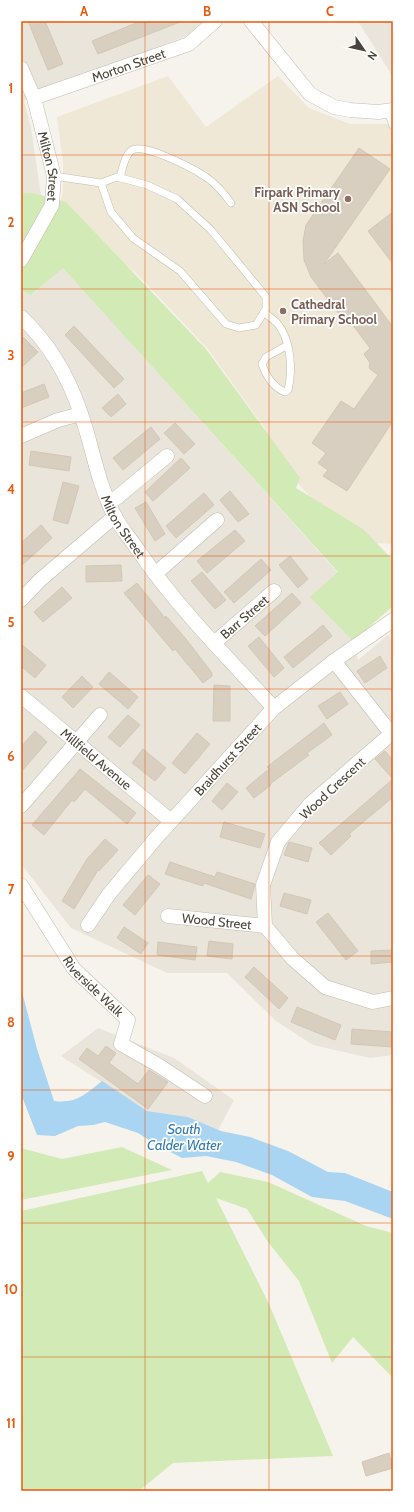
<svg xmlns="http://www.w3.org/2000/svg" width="414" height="1512" font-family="Cabin,sans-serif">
	<rect width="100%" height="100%" fill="#f6f3ec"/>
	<g fill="#eae5da">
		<path d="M21 21H212L186 36 24 100 31 128 41 195 32 295 63 267 338 573 353 641 358 660 388 635 393 641V1055L370 1058 313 1045 276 1021 227 973H167L71 928 21 864Z"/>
		<path d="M358 21H393V77Z"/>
		<path d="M98 1028 174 1058 234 1100 218 1130 188 1117 147 1111 61 1056Z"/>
	</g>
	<path fill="#efe8d6" d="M168 76 206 127 278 76 309 108 350 124H393V544L352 542 284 468 264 427 207 348 137 274 94 241 53 222 63 193V162L57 117Z"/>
	<g fill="#d2eab5">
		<path d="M21 193H33L66 202 206 349 300 478 296 488 363 529 393 560V606L353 641 310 597 338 572 63 268 31 295 21 290Z"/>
		<path d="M122 1147 172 1170 21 1200V1148L62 1159Z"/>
		<path d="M202 1171 208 1183 220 1172 268 1182 366 1226 393 1233V1378L353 1337 332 1363 299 1281 268 1242 247 1209 216 1198 269 1304 333 1456 173 1463 139 1491H21V1211Z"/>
	</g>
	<path fill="#a9d4f2" d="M21 988 37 1049 54 1101C76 1104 86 1094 102 1081L147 1111 188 1117 221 1131 250 1137 288 1151 328 1172 345 1173 393 1192V1219L345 1201 312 1197 272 1175 236 1162 206 1156 182 1158 155 1144 138 1133 105 1122 93 1125 78 1126 55 1136 37 1135 21 1094Z"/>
	<g fill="#d8cfc1" stroke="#d3c7b4">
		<path d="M28 21H45L63 64 48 70Z"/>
		<path d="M141 21 180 22 98 54 92 41Z"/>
		<path d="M359 148 390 169 324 264 338 253 393 327V421L347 491 323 476 328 470 318 463 326 453 312 443 341 401 354 409 378 375 369 368 370 363 364 354 370 348 352 324 348 326 311 277 304 260 303 241 306 225Z"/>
		<path d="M393 212V264L368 231Z"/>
		<path d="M74 326 124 379 114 388 65 335Z"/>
		<path d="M21 335 38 352 21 368Z"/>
		<path d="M44 384 49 397 21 408V393Z"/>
		<path d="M118 394 126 404 111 417 102 408Z"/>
		<path d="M175 423 195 444 184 454 164 433Z"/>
		<path d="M151 427 160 439 123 470 113 458Z"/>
		<path d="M31 451 71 457 69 471 29 465Z"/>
		<path d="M181 458 190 468 153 501 145 492Z"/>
		<path d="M63 482 79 486 68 524 53 520Z"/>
		<path d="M230 491 249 514 238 522 220 500Z"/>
		<path d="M204 493 214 505 176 538 166 526Z"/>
		<path d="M146 502 165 534 155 541 135 508Z"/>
		<path d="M41 525 52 538 21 566V543Z"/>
		<path d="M235 530 245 541 207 573 197 561Z"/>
		<path d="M290 556 308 579 298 588 279 565Z"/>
		<path d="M261 559 271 570 234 603 224 592Z"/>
		<path d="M121 565 122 581 86 582V566Z"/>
		<path d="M202 572 226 600 215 609 191 581Z"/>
		<path d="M137 583 165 618 166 616 186 639 212 673V676L203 683 175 649 173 651 124 593Z"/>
		<path d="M62 587 72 598 43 622 34 612Z"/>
		<path d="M292 593 301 603 265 636 255 626Z"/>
		<path d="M323 625 332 636 293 668 284 657Z"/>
		<path d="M259 637 284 668 274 677 248 646Z"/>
		<path d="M21 644 46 665 35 678 21 666Z"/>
		<path d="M380 656 387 668 365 683 357 671Z"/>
		<path d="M109 672 138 697 128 709 99 684Z"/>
		<path d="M82 676 93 687 73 708 62 697Z"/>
		<path d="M214 685 230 686V721H213Z"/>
		<path d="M340 692 348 704 327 719 318 706Z"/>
		<path d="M128 715 140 725 120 747 108 737Z"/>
		<path d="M324 723 332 735 307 753 309 755 270 784 271 785 254 798 246 788 269 769 267 767Z"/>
		<path d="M35 731 47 742 21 772V747Z"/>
		<path d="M197 733 210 744 185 774 172 763Z"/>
		<path d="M143 749 166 768 155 781 132 763Z"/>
		<path d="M385 751 393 760V797L349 834 351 836 331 855 319 843 393 779 375 759Z"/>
		<path d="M80 769 136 813 127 824 85 789 74 802 72 800 44 835 32 825Z"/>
		<path d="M227 783 238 792 222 810 212 801Z"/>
		<path d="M224 822 265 834 260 848 220 837Z"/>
		<path d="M105 839 118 850 99 871 98 870 74 909 62 901 87 859Z"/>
		<path d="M289 842 312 848 308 862 284 855Z"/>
		<path d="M170 862 215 877 217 872 255 884 251 899 204 883 203 886 165 874Z"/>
		<path d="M148 875 160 884 135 915 123 905Z"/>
		<path d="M284 893 311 900 307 914 280 906Z"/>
		<path d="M328 913 358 951 346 960 316 922Z"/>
		<path d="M124 927 148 943 141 954 117 938Z"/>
		<path d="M209 941 233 944 232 959 207 956Z"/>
		<path d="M158 942 197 947 195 960 157 955Z"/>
		<path d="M393 950V962L371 964V951Z"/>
		<path d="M254 967 288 998 279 1009 245 977Z"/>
		<path d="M297 1007 341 1025 335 1040 291 1022Z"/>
		<path d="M352 1029 393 1032V1047L351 1044Z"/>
		<path d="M106 1046 116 1053 109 1063 138 1084 149 1070 168 1082 148 1109 79 1059 87 1048 98 1056Z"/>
		<path d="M389 1453 393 1468 366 1476 362 1462Z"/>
	</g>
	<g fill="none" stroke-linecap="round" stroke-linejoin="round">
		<defs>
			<g id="service">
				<path d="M388 111 393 126"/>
				<path d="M54 176 101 183 117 177 147 185 177 199 211 230 266 297V309L256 325 239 328 226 324 180 271 133 238 111 212 101 183"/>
				<path d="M120 178C122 170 125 154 132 150 145 143 194 169 206 177 216 184 224 193 231 203"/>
				<path d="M264 312C268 316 273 319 277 323 291 339 293 370 288 390L285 392C273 387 266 376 262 364L266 357 286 346"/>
			</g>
			<g id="minor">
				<path d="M251 21 310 94 334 107 350 110 378 112 393 110"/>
				<path id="s1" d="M21 68 34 98 54 176 52 205 21 260"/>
				<path id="s2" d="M34 98 189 44 215 21"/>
				<path id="s3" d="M21 317C49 343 69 378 81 414 93 448 97 481 114 515 120 527 130 538 138 550 177 607 227 657 274 708"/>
				<path d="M21 436 58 420 81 414"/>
				<path d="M109 504 167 456"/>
				<path d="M155 574 217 520"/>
				<path d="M21 600 40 580 115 516"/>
				<path id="s4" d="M214 643 274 591"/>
				<path d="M334 661 393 736"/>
				<path id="s5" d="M21 696 171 821"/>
				<path d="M391 734 310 804 278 842 263 885 265 926 292 958 325 987 373 1002 393 998"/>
				<path d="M21 806 100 715"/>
				<path id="s6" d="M21 885 74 969 128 1020 121 1044 158 1065 205 1096"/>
				<path id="s7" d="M168 916 265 926"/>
				<path id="s8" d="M88 925 109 894 156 838 274 708 334 661 393 620"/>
			</g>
		</defs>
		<use href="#service" stroke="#c2bbae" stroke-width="8"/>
		<use href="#minor" stroke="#c2bbae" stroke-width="15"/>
		<use href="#service" stroke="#fff" stroke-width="7"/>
		<use href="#minor" stroke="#fff" stroke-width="14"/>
	</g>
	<path fill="none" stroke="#e8590c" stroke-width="1" stroke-opacity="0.55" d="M145 21V1491M269 21V1491M21 155H393M21 289H393M21 422H393M21 556H393M21 689H393M21 823H393M21 956H393M21 1090H393M21 1223H393M21 1357H393"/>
	<g fill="#8d6e63" stroke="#fff" stroke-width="1.5">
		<circle cx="348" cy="199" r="4"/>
		<circle cx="283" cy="311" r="4"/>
	</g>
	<g text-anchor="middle" stroke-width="3.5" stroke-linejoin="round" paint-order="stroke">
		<g font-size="13" fill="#4b4439" stroke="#fff">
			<text dy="5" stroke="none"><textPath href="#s2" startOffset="100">Morton Street</textPath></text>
			<text dy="5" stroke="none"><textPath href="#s1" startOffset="103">Milton Street</textPath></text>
			<text dy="5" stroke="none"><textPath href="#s3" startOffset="236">Milton Street</textPath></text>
			<text dy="5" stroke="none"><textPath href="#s4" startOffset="40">Barr Street</textPath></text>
			<text dy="5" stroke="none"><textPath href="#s5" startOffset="98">Millfield Avenue</textPath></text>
			<text dy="5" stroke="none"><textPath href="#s8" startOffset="217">Braidhurst Street</textPath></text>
			<text transform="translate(332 788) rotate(-43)" y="5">Wood Crescent</text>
			<text dy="5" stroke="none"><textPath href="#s7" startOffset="49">Wood Street</textPath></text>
			<text dy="5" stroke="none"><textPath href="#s6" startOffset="125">Riverside Walk</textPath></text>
		</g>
		<g font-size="13" font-weight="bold" fill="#785e54" stroke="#fff" text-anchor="end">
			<text x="340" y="197">Firpark Primary<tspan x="340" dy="15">ASN School</tspan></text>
			<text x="291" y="309" text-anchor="start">Cathedral<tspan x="291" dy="15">Primary School</tspan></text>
		</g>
		<g font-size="14" font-style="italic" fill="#2e7ab2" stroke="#fff">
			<text x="184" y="1134">South<tspan x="184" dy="16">Calder Water</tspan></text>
		</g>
	</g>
	<rect width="414" height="1512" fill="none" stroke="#ffffff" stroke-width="44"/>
	<g transform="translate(364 50) rotate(124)" stroke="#ffffff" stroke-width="3" paint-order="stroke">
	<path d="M0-3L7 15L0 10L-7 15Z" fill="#4b4439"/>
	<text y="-6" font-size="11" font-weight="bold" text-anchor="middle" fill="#4b4439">N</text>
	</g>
	<rect x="22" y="22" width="370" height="1468" fill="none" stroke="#e8590c" stroke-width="1.5"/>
	<g font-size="13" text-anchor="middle" font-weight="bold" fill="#e8590c">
		<text x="84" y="16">A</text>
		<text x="207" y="16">B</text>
		<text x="330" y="16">C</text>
		<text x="11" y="93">1</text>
		<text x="11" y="227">2</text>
		<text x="11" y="360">3</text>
		<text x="11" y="494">4</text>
		<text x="11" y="627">5</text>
		<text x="11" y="761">6</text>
		<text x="11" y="894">7</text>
		<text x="11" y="1027">8</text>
		<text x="11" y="1161">9</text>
		<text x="11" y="1294">10</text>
		<text x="11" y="1428">11</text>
	</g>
</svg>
